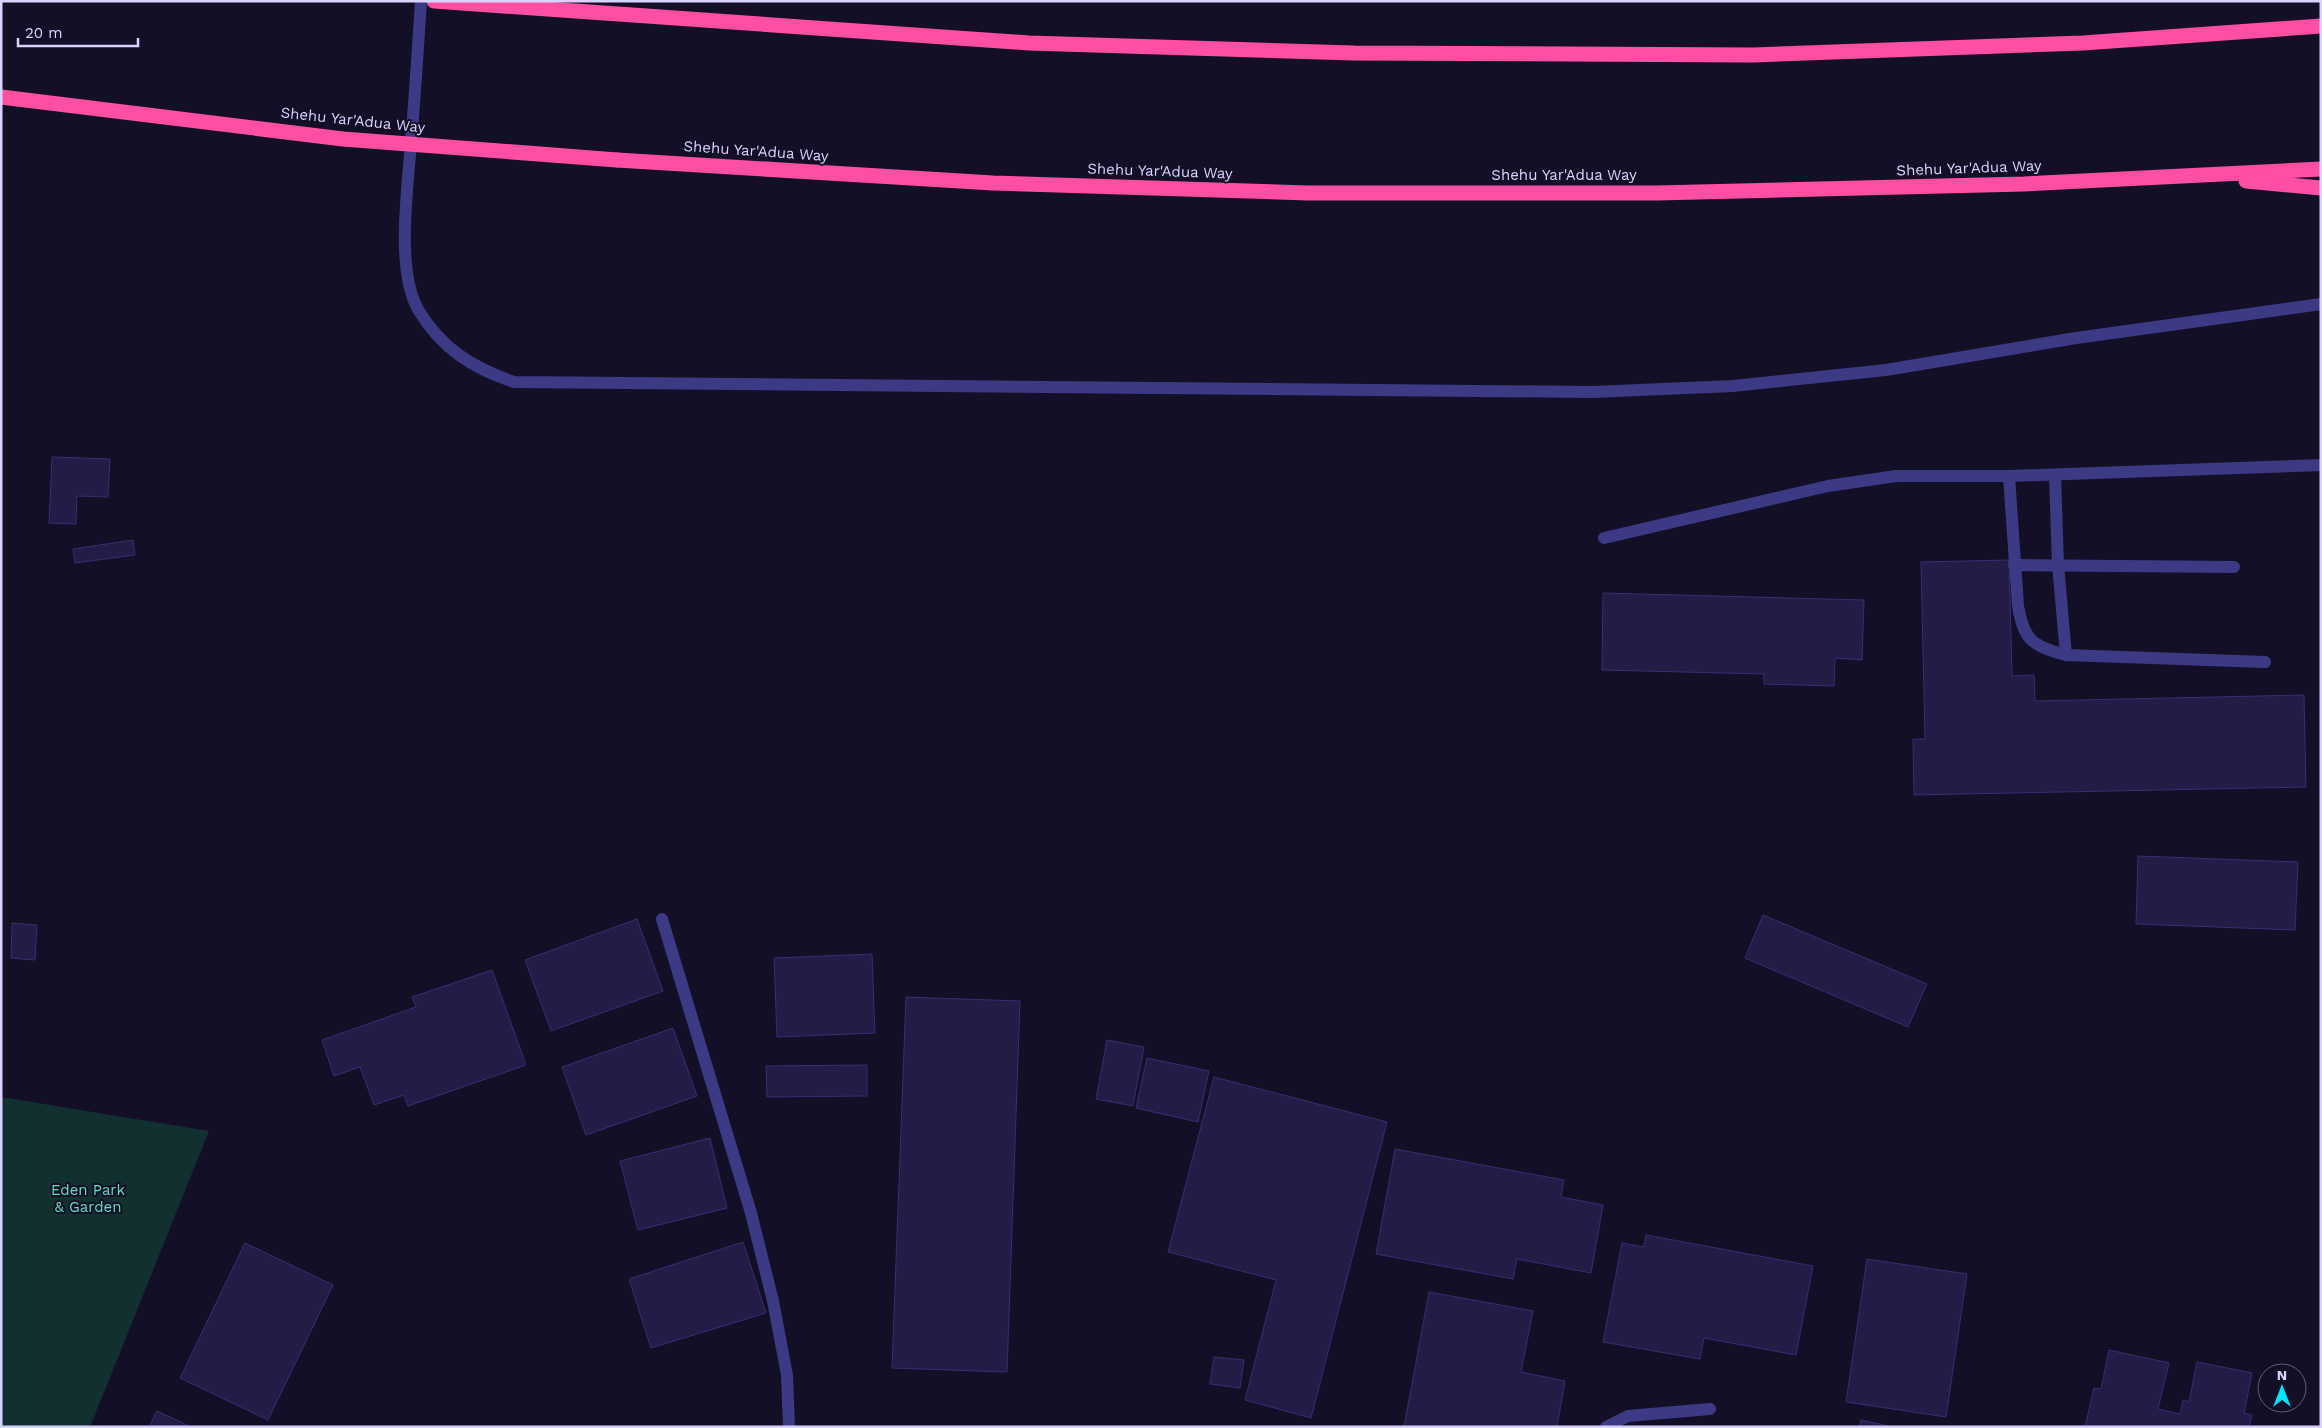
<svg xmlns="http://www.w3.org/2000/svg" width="2322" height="1428" font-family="'Work Sans',sans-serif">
	<rect width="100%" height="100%" fill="#130f26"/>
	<path fill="#12302f" d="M1 1097 209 1131 90 1427H1Z"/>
	<g fill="#241b47" stroke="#3b2d73">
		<path d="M52 457 110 459 108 497 77 496 76 524 49 523Z"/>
		<path d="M133 540 135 555 75 563 73 549Z"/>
		<path d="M2009 560 2012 676 2034 675 2035 701 2304 695 2306 787 1914 795 1913 739H1925L1921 562Z"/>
		<path d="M1603 593 1864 600 1862 660 1835 658 1834 686 1764 684V674L1602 670Z"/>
		<path d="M2138 856 2298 862 2295 930 2136 924Z"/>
		<path d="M1763 915 1927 984 1908 1027 1745 958Z"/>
		<path d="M637 919 663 991 551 1031 525 960Z"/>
		<path d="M12 923 37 925 35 960 11 958Z"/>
		<path d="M872 954 875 1033 777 1037 774 958Z"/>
		<path d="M492 970 526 1065 408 1106 404 1095 374 1105 360 1067 334 1076 322 1040 416 1007 412 997Z"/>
		<path d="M906 997 1020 1001 1007 1372 892 1368Z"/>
		<path d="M673 1028 697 1096 586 1135 562 1067Z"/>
		<path d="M1107 1040 1144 1047 1133 1106 1096 1099Z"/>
		<path d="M1147 1058 1209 1071 1198 1122 1136 1108Z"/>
		<path d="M867 1065V1096L767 1097 766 1066Z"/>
		<path d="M1214 1077 1387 1122 1311 1418 1245 1400 1276 1280 1168 1252Z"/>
		<path d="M710 1138 727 1208 638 1230 620 1161Z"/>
		<path d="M1395 1149 1564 1180 1561 1197 1603 1205 1591 1273 1517 1259 1513 1279 1376 1254Z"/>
		<path d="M1646 1235 1813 1266 1796 1355 1704 1338 1700 1359 1603 1342 1622 1243 1644 1247Z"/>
		<path d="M743 1242 766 1313 651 1348 629 1279Z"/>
		<path d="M245 1243 333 1285 268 1420 180 1378Z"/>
		<path d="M1867 1259 1967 1274 1946 1417 1846 1402Z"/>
		<path d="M1429 1292 1533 1311 1521 1372 1565 1381 1557 1427H1404Z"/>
		<path d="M2109 1350 2169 1363 2158 1409 2180 1414 2183 1400 2189 1402 2197 1362 2252 1373 2244 1413 2252 1415 2249 1427H2085L2094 1388 2101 1389Z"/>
		<path d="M1214 1357 1244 1360 1240 1388 1210 1384Z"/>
		<path d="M157 1411 191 1427H149Z"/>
		<path d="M1861 1420 1893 1427H1860Z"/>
	</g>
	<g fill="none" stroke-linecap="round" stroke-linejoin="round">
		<g stroke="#3d3a85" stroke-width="12">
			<path d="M421 1C418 48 415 95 411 142 408 188 395 271 419 311 442 349 473 368 514 382L1592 392 1733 386 1886 370 2076 338 2321 304"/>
			<path d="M2055 475 2058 565 2066 655"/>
			<path d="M2009 476 2018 606C2024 641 2033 646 2066 655L2265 662"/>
			<path d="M1604 538 1828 486 1896 476H2009L2321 465"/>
			<path d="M2014 565 2234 567"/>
			<path d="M662 919 751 1213 773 1301 787 1375 789 1427"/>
			<path d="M1606 1427 1628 1416 1710 1409"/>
		</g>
		<g stroke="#ff4fa3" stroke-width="15">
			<path d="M434 1 1029 43 1354 53 1753 55 2083 43 2321 26"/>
			<path d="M617 160 993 183 1308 193H1657L2024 184 2321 169"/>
			<path d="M2246 181 2321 188"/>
		</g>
		<path stroke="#ff4fa3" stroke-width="15" d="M1 97 343 139 617 160"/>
	</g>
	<g text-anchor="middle" stroke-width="4" stroke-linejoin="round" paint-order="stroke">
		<g font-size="15" fill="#d9d4ff" stroke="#130f26">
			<text transform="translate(353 120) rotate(6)" y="5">Shehu Yar'Adua Way</text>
			<text transform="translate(756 151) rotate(4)" y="5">Shehu Yar'Adua Way</text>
			<text transform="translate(1969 168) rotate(-2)" y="5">Shehu Yar'Adua Way</text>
			<text transform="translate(1160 171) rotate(2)" y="5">Shehu Yar'Adua Way</text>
			<text x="1564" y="180">Shehu Yar'Adua Way</text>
		</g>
		<g font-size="15" fill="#5fe0c0" stroke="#130f26">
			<text x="88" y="1195">Eden Park<tspan x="88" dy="17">&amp; Garden</tspan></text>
		</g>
	</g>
	<rect width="2322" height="1428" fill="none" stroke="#d9d4ff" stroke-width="5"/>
	<g transform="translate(2282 1388)"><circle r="24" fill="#130f26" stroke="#625e7d"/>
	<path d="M0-4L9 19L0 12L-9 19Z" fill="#00e5ff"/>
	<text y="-8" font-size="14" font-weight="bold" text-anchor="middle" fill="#d9d4ff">N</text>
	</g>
	<path d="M18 38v8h120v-8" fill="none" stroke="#d9d4ff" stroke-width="2.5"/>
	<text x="25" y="38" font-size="15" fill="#d9d4ff" stroke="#130f26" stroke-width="4" paint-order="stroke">20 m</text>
</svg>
